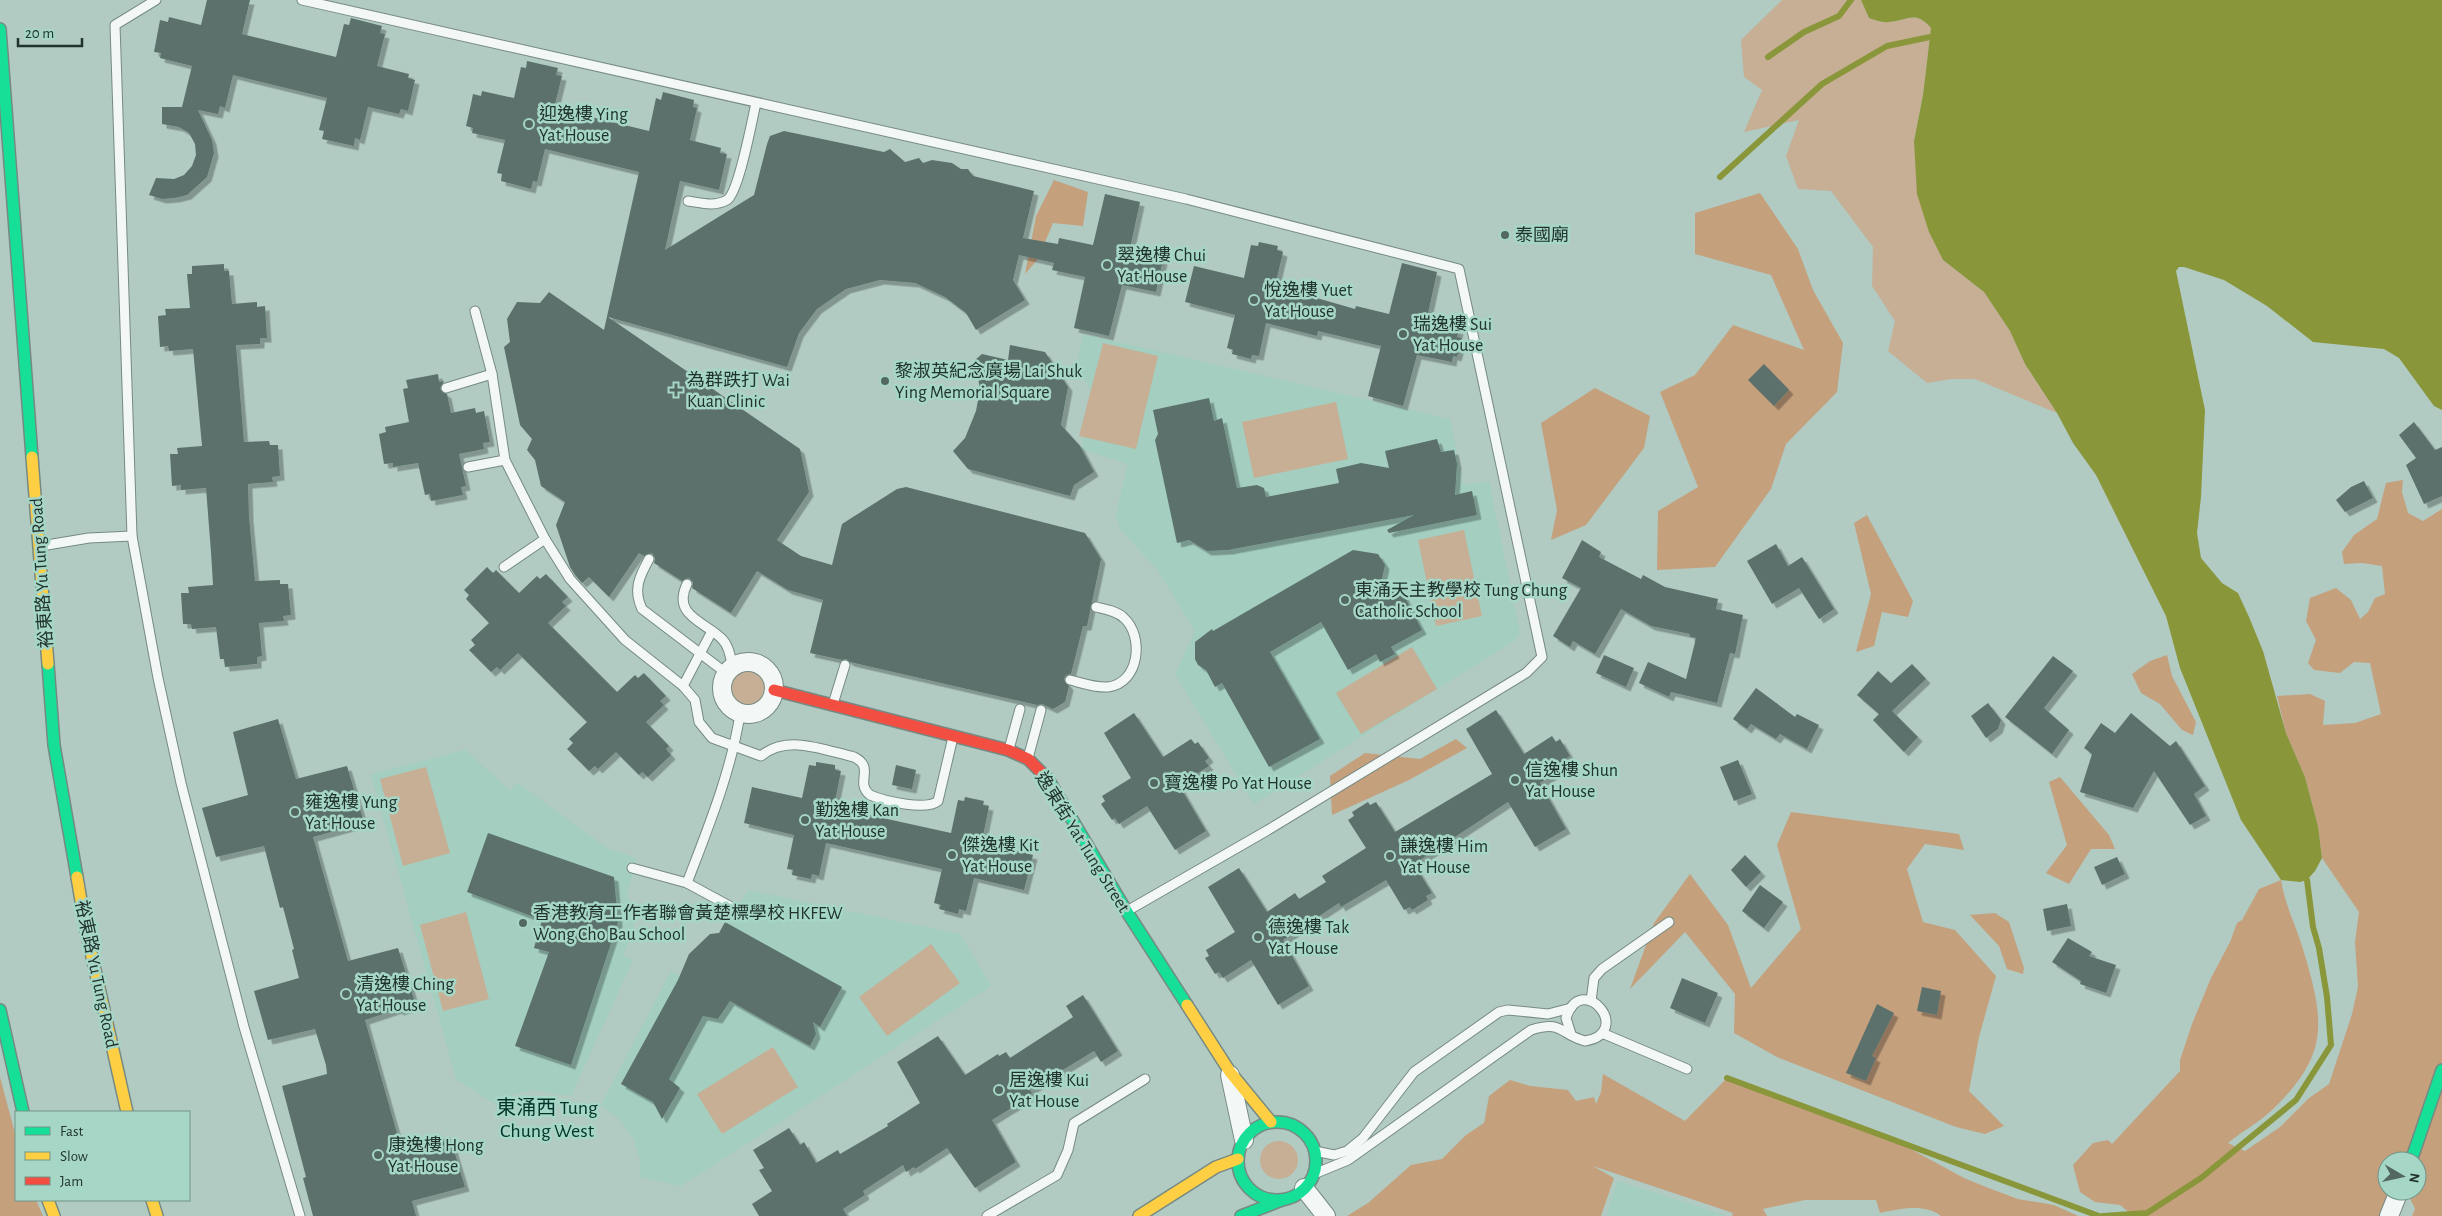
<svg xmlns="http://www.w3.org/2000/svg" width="2442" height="1216" font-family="'Alegreya Sans','Noto Sans TC',sans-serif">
	<defs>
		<filter id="shadow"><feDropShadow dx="4.5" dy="4.5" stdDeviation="0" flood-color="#0004"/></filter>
	</defs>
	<rect width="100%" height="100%" fill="#b1cbc2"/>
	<g fill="#a3cec0">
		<path d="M1083 334 1450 419 1463 485 1489 481 1520 634 1514 641 1254 804 1175 674 1195 631 1157 569 1120 529 1116 514 1128 464 1081 449 1093 394 1077 366Z"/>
		<path d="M465 750 510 790 518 783 608 849 637 858 627 894 634 913 633 932 623 956 633 960 571 1096 534 1090 514 1094 495 1104 456 1079 371 774Z"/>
		<path d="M748 890 960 934 991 986 681 1186 640 1177V1159L633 1138 619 1119 601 1105 671 971 681 976 724 931Z"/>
		<path d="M1617 1181 1725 1215 1724 1216H1607Z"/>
	</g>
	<g fill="#c6af95">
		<path d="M1782 0H1861L1869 18C1875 20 1883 23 1889 22 1908 20 1916 10 1931 28L1923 95 1914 141 1943 260 1984 292 2010 331 2025 364 2057 413 1975 379H1952L1927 383 1888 351 1895 321 1872 286 1873 247 1831 191 1798 189 1786 156 1799 120 1744 132 1762 90 1744 77 1741 40Z"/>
		<path d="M1103 343 1158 356 1136 449 1079 436Z"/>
		<path d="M1336 402 1348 459 1254 478 1242 422Z"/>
		<path d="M1464 530 1482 616 1436 626 1418 540Z"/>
		<path d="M1412 647 1437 689 1361 734 1336 693Z"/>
		<circle cx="747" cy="689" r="21"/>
		<path d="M426 767 450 853 403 866 380 779Z"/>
		<path d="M466 912 489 999 443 1011 420 925Z"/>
		<path d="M931 944 960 983 887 1036 859 997Z"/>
		<path d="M773 1047 798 1087 722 1134 697 1094Z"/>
		<circle cx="1279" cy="1160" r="19"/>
	</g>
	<g fill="#c4a07d">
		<path d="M1054 180 1088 192 1083 226 1053 223 1038 259 1025 274 1036 216Z"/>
		<path d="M1760 193 1798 249 1813 290 1843 343 1837 392 1786 444 1771 489 1715 567 1657 570 1658 511 1698 487 1660 392 1695 375 1733 325 1804 350 1771 275 1695 254V213Z"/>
		<path d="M1595 388 1650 416 1644 448 1586 525 1551 540 1557 510 1541 423Z"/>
		<path d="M2403 480 2402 492 2408 513 2423 521 2442 509V1216H2412L2415 1209 2408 1194 2409 1191H2417V1166L2413 1161H2387V1191H2399L2389 1216H2129L2131 1214 2120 1205 2095 1202 2080 1192 2073 1165 2093 1143 2108 1140 2112 1144 2180 1071V1060L2192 1024 2211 978 2230 942 2237 923 2242 920 2259 889 2281 880C2285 905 2296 926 2303 949 2325 1022 2330 1055 2271 1111 2258 1123 2241 1132 2228 1143L2245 1151 2280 1127 2309 1098 2329 1084 2352 1014 2358 987 2355 942 2359 912 2322 858 2318 826 2305 777 2286 733 2277 696 2310 694 2325 701 2323 725 2355 723 2381 714 2370 663 2354 662 2340 673 2314 670 2308 663 2316 640 2306 621 2310 598 2336 588 2351 600 2360 619 2368 612 2375 598 2385 594 2382 566 2362 563 2344 564 2342 552 2354 535 2377 519 2386 483Z"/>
		<path d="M1867 515 1913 601 1908 617 1882 612 1874 646 1856 652 1871 594 1854 523Z"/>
		<path d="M2167 655 2172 676 2196 722 2193 735 2182 730 2160 704 2141 693 2132 674 2150 661Z"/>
		<path d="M1456 739 1467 748 1409 780 1332 815 1330 776 1365 753 1420 759Z"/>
		<path d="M2060 777 2109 835 2115 849H2091L2069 884 2046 873 2067 845 2049 782Z"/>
		<path d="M1791 812 1959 834 1964 850 1925 844 1907 869 1923 922 1955 930 1996 976 1979 1037 1969 1091 2004 1126 1985 1134 1956 1127 1777 1057 1734 1033 1735 994 1685 932 1630 989 1654 923 1690 874 1728 925 1751 988 1801 929 1777 845Z"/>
		<path d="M1995 913 2009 922 2024 968 2023 974 2007 969 1999 946 1970 915Z"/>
		<path d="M1603 1074 1685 1121 1727 1078 1894 1140 1964 1178 1991 1189 2018 1199 2054 1205 2078 1216H1941C1924 1203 1899 1209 1880 1213L1876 1200H1805L1763 1209 1767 1216H1732L1733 1213 1593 1166 1614 1178 1601 1216H1347L1368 1203 1411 1165 1442 1159 1466 1135 1484 1123 1489 1096 1510 1080 1530 1086 1568 1090 1576 1101 1594 1097 1596 1104 1601 1092Z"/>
		<path d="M0 1077 16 1137V1200H36L43 1216H0Z"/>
	</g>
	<path fill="#8a963a" d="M1861 0H2442V410L2434 406 2399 358 2384 349 2313 342 2267 306 2224 280 2184 267H2179L2176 271 2205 410 2201 497 2197 533 2201 558 2222 583 2238 593 2249 617 2263 651 2286 733 2305 777 2318 826 2322 858 2315 871 2307 880 2300 882 2281 880 2241 820 2180 668 2166 616 2096 475 2073 443 2057 413 2025 364 2010 331 1984 292 1943 260 1929 232 1917 194 1914 141 1923 95 1931 28C1916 10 1908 20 1889 22 1883 23 1875 20 1869 18Z"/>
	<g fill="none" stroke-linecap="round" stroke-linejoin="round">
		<g stroke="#8a963a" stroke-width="6">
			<path d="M1768 57 1804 32 1839 16 1851 0"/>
			<path d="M1720 177 1822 84 1887 46 1930 37"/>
			<path d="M1727 1078 2099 1216"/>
			<path d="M2103 1216 2147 1213 2201 1178 2296 1100 2331 1045 2327 997 2319 948 2313 927 2307 880"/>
		</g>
	</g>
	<g fill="#5b716c" filter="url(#shadow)">
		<path d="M207 0H250L242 34 336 57 344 24 349 25 351 18 382 26 380 33 385 34 377 66 409 74 408 78 415 80 408 111 401 109 399 114 368 107 360 140 355 138 354 146 322 139 324 131 319 130 327 98 233 75 225 108 220 106 218 114 198 110 212 140 214 153 207 177 187 195 175 198 162 199 149 195 156 178 174 179 184 175 192 166 196 155 195 144 189 133 179 127 162 124V107H182L192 66 160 58 161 53 154 52 160 20 168 22 169 17 201 25Z"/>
		<path d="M527 61 558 68 556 75 562 76 554 108 649 131 656 98 661 100 663 92 694 100 693 107 697 108 690 140 721 148 720 153 727 154 719 190 680 181 665 250 754 195 767 144 770 136 784 131 884 152 890 149 905 162 919 158 923 163 932 160 952 163 961 169H968L973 176 1034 191 1023 238 1058 244 1059 238 1093 245 1105 194 1140 202 1129 253 1163 260 1156 292 1122 285 1109 336 1074 328 1085 277 1052 270 1054 263 1019 255 1013 280 1025 300 976 330 966 313 945 297 915 283 880 280 846 289 817 309 799 333 787 367 608 317 800 449 809 492 777 540 801 556 832 565 842 524 897 489 906 487 1085 533 1101 559 1087 626H1083L1071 674 1066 675 1064 679 1069 686 1065 702 1053 709 1042 704 1037 705 850 662 846 659 842 660 810 653 823 600 788 590 757 571 731 613 692 588 693 582 689 578 682 581 654 563 655 558 652 553 644 556 639 553 609 597 589 577 582 583 575 575 570 567 556 525 565 502 541 486 535 460 527 450 532 439 520 425 504 347 510 342 507 319 517 302 540 303 549 292 604 330 639 172 545 149 537 182 533 181 531 189 501 181 502 174 497 173 505 140 472 133 473 128 466 126 471 104 473 94 481 96 482 91 514 98 521 67 526 68Z"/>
		<path d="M1259 242 1278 246 1277 250 1283 252 1275 286 1355 309 1356 306 1389 314 1402 263 1437 272 1426 323 1459 330 1457 337 1462 338 1457 357 1453 356 1452 362 1417 355 1403 406 1368 396 1381 346 1318 331 1317 336 1266 323 1259 356 1252 355 1251 359 1232 354 1233 350 1227 348 1235 315 1185 302 1194 266 1244 278 1251 245 1258 246Z"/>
		<path d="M224 264V271H229L232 304 257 302V307L265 306 267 338H260V344L236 345 244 442 269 441 270 445H278L280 476 272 477 273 482 248 484 249 517 255 581 280 580V584H288L291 615 283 616 284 621 259 623 262 656 257 657V664L225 667 224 659H220L216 627 192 629 191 624H183L181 593H189L188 587 213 585 211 552 206 488 181 490V485L172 486 170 454H178L177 448 202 446 193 349 169 351 168 346 160 347 158 316 166 315 165 309 190 308 187 274H192V266Z"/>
		<path d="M1010 345 1045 352 1068 387 1061 425 1080 446 1094 472 1074 485 1070 496 968 469 953 451 965 438 976 411 980 389 975 360 982 354 1008 360Z"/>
		<path d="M1764 364 1789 390 1774 406 1748 380Z"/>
		<path d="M438 374 439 382 444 381 440 389 447 394 451 413 475 408 476 413 484 411 490 442 483 443 484 449 459 454 466 486 461 487 463 495 431 501 430 494 425 495 418 463 393 467V463L384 464 379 434 386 432 385 427 409 422 403 389 408 388 406 380Z"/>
		<path d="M1209 398 1214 421 1222 418 1237 488 1257 485 1264 488 1266 497 1339 483 1336 469 1361 463 1389 468 1385 451 1437 439 1441 452 1454 450 1457 464 1455 495 1472 491 1477 515 1389 533 1387 530 1414 515 1228 550 1207 551 1189 540 1177 543 1155 440 1158 434 1153 410Z"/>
		<path d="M2414 422 2435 450 2442 447V496L2424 504 2406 465 2416 458 2399 435Z"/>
		<path d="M2364 481 2373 498 2345 512 2336 500 2351 487Z"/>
		<path d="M1582 540 1601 552 1599 557 1641 579 1643 575 1665 587 1718 599 1716 609 1743 615 1735 654 1730 653 1717 703 1671 692 1669 697 1639 683 1648 662 1686 679 1696 638 1690 637V634L1651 626 1621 609 1595 654 1573 641 1570 647 1553 636 1581 588 1562 578Z"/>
		<path d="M1776 544 1788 566 1802 557 1834 609 1819 619 1799 588 1772 604 1747 561Z"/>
		<path d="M1353 550 1378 554 1385 565 1378 596 1398 584 1422 630 1391 647 1395 654 1380 662 1376 654 1348 670 1321 622 1270 652 1320 739 1269 767 1222 683 1215 687 1206 670 1198 665 1195 659V642L1212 629 1213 631Z"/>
		<path d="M487 567 493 573 496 570 519 593 537 576 540 579 546 574 568 597 562 602 566 606 548 623 617 692 635 675 638 678 644 673 666 696 660 701 664 705 646 722 669 746 666 749 671 755 648 777 642 772 639 775 616 752 598 769 595 766 589 771 567 749 573 743 569 739 587 722 518 653 500 670 497 667 491 672 469 650 475 645 471 640 489 623 466 599 469 595 464 590Z"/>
		<path d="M1604 655 1634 668 1626 687 1596 673Z"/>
		<path d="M2053 656 2073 671 2044 708 2069 730 2052 754 2005 717Z"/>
		<path d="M1912 664 1926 679 1892 711 1918 737 1904 752 1873 720 1879 714 1857 695 1878 671 1891 683Z"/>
		<path d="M1756 688 1795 717 1797 714 1819 725 1807 749 1780 734 1776 739 1751 724 1747 729 1733 719Z"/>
		<path d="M1988 703 2001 720 1998 729 1986 738 1971 716Z"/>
		<path d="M1496 710 1524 754 1552 736 1556 742 1560 739 1570 756 1567 758 1570 764 1540 783 1566 829 1535 847 1508 802 1414 864 1432 893 1426 896 1428 900 1412 910 1410 907 1404 910 1386 880 1341 907 1339 903 1283 940 1309 986 1278 1005 1251 960 1223 978 1219 972 1215 974 1205 958 1209 956 1206 950 1235 932 1208 887 1239 868 1267 912 1295 893 1299 899 1326 882 1322 876 1366 848 1348 820 1354 816 1352 812 1368 802 1370 805 1376 802 1395 832 1492 774 1466 729Z"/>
		<path d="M1134 713 1163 757 1191 739 1195 744 1198 742 1209 758 1205 761 1209 766 1179 785 1206 831 1175 850 1147 806 1119 824 1115 818 1112 820 1101 804 1105 801 1102 796 1131 778 1104 733Z"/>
		<path d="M2131 713 2170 746 2176 741 2205 786 2194 794 2206 816 2190 825 2154 771 2133 808 2080 792 2092 754 2084 748 2101 723 2115 733Z"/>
		<path d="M278 719 296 779 347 766 364 823 313 837 348 961 398 948 416 1006 399 1011 398 1009 365 1020 402 1151 450 1137 465 1187 412 1201 416 1216H313L303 1178 306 1177 282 1086 327 1074 326 1065 315 1029 268 1040 254 991 299 978 292 950 294 949 283 907 280 908 264 846 216 857 202 808 248 795 233 732Z"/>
		<path d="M1738 760 1752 794 1734 801 1720 767Z"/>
		<path d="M816 762 835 765V770L841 771 834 806 860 813 951 833 958 800 964 801 965 797 984 801 983 805 989 806 982 841 1033 855 1024 890 974 878 966 911 959 909 958 914 939 909 941 905 934 903 942 869 826 843 819 876 812 874 811 879 792 875 793 870 787 869 794 835 744 823 752 787 802 798 809 765 816 766Z"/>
		<path d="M896 765 916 770 912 789 892 785Z"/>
		<path d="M488 833 614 877 618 922 571 1065 515 1046 549 952 534 948 542 920 467 892Z"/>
		<path d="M1745 855 1761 872 1746 887 1731 870Z"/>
		<path d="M2117 857 2125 874 2102 885 2094 867Z"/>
		<path d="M1760 885 1783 902 1764 928 1742 911Z"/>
		<path d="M2067 904 2071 926 2047 931 2043 909Z"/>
		<path d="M725 922 842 987 820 1027 813 1022 816 1034 810 1046 730 1001 718 1019 703 1016 669 1079 680 1088 662 1119 653 1102 621 1084 678 980 689 954 710 934 719 933Z"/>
		<path d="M2068 938 2092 952 2089 956 2116 965 2106 993 2080 984 2081 981 2052 962Z"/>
		<path d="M1682 978 1718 993 1705 1023 1670 1008Z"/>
		<path d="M1922 987 1941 991 1937 1015 1917 1011Z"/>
		<path d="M1083 995 1118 1051 1101 1062 1094 1051 1030 1090 1032 1093 1026 1099 992 1120 1016 1162 975 1188 947 1148 915 1169 914 1167 906 1172 903 1165 863 1191 865 1195 843 1209 847 1216H759L752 1204 772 1191 759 1170 764 1168 753 1150 789 1128 800 1145 804 1142 816 1163 838 1150 840 1154 888 1126 887 1124 920 1103 897 1062 938 1036 965 1075 998 1054 999 1056 1006 1052 1010 1058 1073 1017 1066 1006Z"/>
		<path d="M1877 1004 1894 1013 1872 1056 1876 1058 1866 1081 1846 1073Z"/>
	</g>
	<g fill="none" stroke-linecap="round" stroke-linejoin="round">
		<defs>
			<g id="lane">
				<path d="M156 0 115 25 132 536 158 678 181 783 244 1027 300 1216"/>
				<path d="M302 0 1186 199 1459 269 1542 657 1526 673 1268 830 1127 911"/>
				<path d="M688 201C702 203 714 207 727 200 739 192 752 120 756 103"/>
				<path d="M475 311 492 374 505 460 545 539 570 579 625 640 683 686 695 700 699 722 712 738 761 756C787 734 824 750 854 757 876 768 854 782 870 795 884 801 926 811 938 801L953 737"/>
				<path d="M446 388 492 374"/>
				<path d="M468 467 505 460"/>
				<path d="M41 546 89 538 132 536"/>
				<path d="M649 559C639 577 633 590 642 609L726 673"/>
				<path d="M504 567 545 539"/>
				<path d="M687 584C672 615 703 621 721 638 729 645 731 657 732 667"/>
				<path d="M1070 680C1082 683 1096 688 1108 687 1140 683 1144 636 1124 618 1117 611 1105 609 1096 607"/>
				<path d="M683 686 712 631"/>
				<path d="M833 704 845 665"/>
				<path d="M1009 749 1020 709"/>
				<path d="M1028 758 1041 710"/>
				<path d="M632 868 687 883 735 909"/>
				<path d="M687 883C708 828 731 772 740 714"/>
				<path d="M1591 1001 1594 978 1602 969 1669 922"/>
				<path d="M1602 1033 1687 1069"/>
				<path d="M1315 1151 1334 1155 1347 1151 1363 1138 1414 1072 1499 1012 1508 1010 1548 1014 1571 1008"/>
				<path d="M1314 1174 1348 1160 1531 1030C1563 1020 1559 1034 1585 1041 1635 1033 1582 969 1566 1018L1571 1034"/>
				<path d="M987 1216 1057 1175 1068 1150 1074 1123 1145 1079"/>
			</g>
			<g id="street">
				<circle cx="748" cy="688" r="26"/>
				<path d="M1230 1075 1244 1140"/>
				<path d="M1304 1188 1326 1216"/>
				<path d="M2389 1216 2399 1191"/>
			</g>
			<g id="fast">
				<path d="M0 29 32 457"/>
				<path d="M48 664 54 745 77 877"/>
				<path d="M1048 779 1127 912 1187 1005"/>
				<path d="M0 1010 23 1112"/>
				<circle cx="1277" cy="1161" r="39"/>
				<path d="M2411 1161 2442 1070"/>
				<path d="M1241 1216 1282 1200"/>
			</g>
			<g id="slow">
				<path d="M32 457 48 664"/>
				<path d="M77 877 86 930 127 1112"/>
				<path d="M1187 1005 1230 1072 1271 1122"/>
				<path d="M48 1200 54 1216"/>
				<path d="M152 1200 157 1216"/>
				<path d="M1139 1216 1216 1167 1238 1159"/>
			</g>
			<path id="jam" d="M774 690 1008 750 1028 759 1048 779"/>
		</defs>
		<use href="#lane" stroke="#768a83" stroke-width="11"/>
		<use href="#street" stroke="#768a83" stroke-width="20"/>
		<use href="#fast" stroke="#768a83" stroke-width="14"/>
		<use href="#slow" stroke="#768a83" stroke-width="14"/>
		<use href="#jam" stroke="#768a83" stroke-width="14"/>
		<use href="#lane" stroke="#f3f7f6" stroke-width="9"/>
		<use href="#street" stroke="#f3f7f6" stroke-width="18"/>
		<use href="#fast" stroke="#16e098" stroke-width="11"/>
		<use href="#slow" stroke="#ffcf43" stroke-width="11"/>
		<use href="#jam" stroke="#f24e42" stroke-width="11"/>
	</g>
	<g fill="#536861" stroke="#a6d6c6" stroke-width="2">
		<circle cx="529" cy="124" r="5"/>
		<circle cx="1505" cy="235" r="5"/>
		<circle cx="1107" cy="265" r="5"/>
		<circle cx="1254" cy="300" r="5"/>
		<circle cx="1403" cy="334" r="5"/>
		<circle cx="885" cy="381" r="5"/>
		<path d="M673.5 382.5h5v5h5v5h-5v5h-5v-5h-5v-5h5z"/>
		<circle cx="1345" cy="600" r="5"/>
		<circle cx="1515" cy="780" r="5"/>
		<circle cx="1154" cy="783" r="5"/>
		<circle cx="295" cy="812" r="5"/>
		<circle cx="805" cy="820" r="5"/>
		<circle cx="952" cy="855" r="5"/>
		<circle cx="1390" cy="856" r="5"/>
		<circle cx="523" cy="923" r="5"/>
		<circle cx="1258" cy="937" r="5"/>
		<circle cx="346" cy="994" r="5"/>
		<circle cx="999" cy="1090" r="5"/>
		<circle cx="378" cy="1155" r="5"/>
	</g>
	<g text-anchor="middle" stroke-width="5" stroke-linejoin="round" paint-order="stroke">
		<g font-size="18" fill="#20332d" stroke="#a6d6c6" text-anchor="start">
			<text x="539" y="120">迎逸樓 Ying<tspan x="539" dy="21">Yat House</tspan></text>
			<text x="1515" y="241">泰國廟</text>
			<text x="1117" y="261">翠逸樓 Chui<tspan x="1117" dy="21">Yat House</tspan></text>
			<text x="1264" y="296">悅逸樓 Yuet<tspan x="1264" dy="21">Yat House</tspan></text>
			<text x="1413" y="330">瑞逸樓 Sui<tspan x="1413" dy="21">Yat House</tspan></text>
			<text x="895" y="377">黎淑英紀念廣場 Lai Shuk<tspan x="895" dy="21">Ying Memorial Square</tspan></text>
			<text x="687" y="386">為群跌打 Wai<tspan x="687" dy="21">Kuan Clinic</tspan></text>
			<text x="1355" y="596">東涌天主教學校 Tung Chung<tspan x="1355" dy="21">Catholic School</tspan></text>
			<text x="1525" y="776">信逸樓 Shun<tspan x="1525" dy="21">Yat House</tspan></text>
			<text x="1164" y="789">寶逸樓 Po Yat House</text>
			<text x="305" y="808">雍逸樓 Yung<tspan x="305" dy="21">Yat House</tspan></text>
			<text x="815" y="816">勤逸樓 Kan<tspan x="815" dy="21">Yat House</tspan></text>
			<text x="962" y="851">傑逸樓 Kit<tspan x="962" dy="21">Yat House</tspan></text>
			<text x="1400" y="852">謙逸樓 Him<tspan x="1400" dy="21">Yat House</tspan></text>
			<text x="533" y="919">香港教育工作者聯會黃楚標學校 HKFEW<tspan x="533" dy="21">Wong Cho Bau School</tspan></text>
			<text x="1268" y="933">德逸樓 Tak<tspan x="1268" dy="21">Yat House</tspan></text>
			<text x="356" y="990">清逸樓 Ching<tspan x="356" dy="21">Yat House</tspan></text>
			<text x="1009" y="1086">居逸樓 Kui<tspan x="1009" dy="21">Yat House</tspan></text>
			<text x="388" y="1151">康逸樓 Hong<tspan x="388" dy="21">Yat House</tspan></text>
		</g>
		<g font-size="18" fill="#20332d" stroke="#a6d6c6">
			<text transform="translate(41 573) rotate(-94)" y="6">裕東路 Yu Tung Road</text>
			<text transform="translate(1083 842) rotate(58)" y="6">逸東街 Yat Tung Street</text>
			<text transform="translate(97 974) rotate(78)" y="6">裕東路 Yu Tung Road</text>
		</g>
		<g font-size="20" fill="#023328" stroke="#a6d6c6">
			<text x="547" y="1114">東涌西 Tung<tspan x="547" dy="23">Chung West</tspan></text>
		</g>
	</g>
	<rect x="15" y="1111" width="175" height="90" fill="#a6d6c6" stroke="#709589"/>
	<rect x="25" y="1127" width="25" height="8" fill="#16e098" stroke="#709589"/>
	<text x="60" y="1136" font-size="15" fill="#20332d">Fast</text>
	<rect x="25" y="1152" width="25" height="8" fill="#ffcf43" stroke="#709589"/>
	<text x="60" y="1161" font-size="15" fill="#20332d">Slow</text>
	<rect x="25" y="1177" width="25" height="8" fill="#f24e42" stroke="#709589"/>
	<text x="60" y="1186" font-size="15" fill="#20332d">Jam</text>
	<g transform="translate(2402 1176) rotate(99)"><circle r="24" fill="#a6d6c6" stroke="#709589"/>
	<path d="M0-4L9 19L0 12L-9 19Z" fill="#536861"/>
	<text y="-8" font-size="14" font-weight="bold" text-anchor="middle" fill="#20332d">N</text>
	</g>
	<path d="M18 38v8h64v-8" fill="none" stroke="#20332d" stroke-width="2.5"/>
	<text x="25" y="38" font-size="15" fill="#20332d" stroke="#a6d6c6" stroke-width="4" paint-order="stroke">20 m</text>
</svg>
